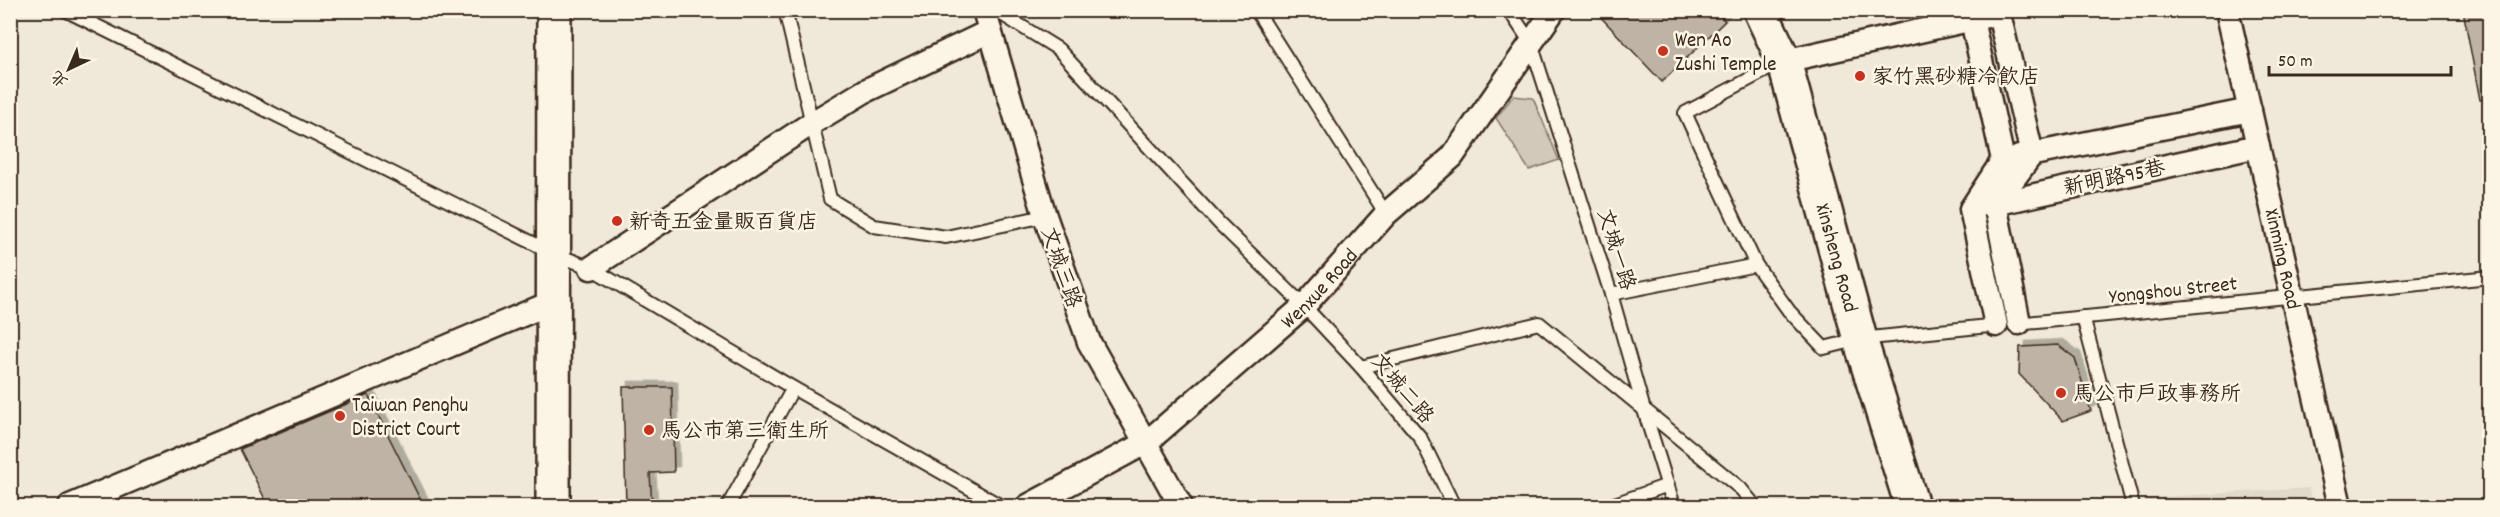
<svg xmlns="http://www.w3.org/2000/svg" width="2500" height="517" font-family="Dekko,'LXGW WenKai TC',sans-serif">
	<defs>
		<filter id="shadow"><feDropShadow dx="5.5" dy="-5.5" stdDeviation="0" flood-color="#0004"/></filter>
	</defs>
	<rect width="100%" height="100%" fill="#f0e9d9"/>
	<filter id="ink" filterUnits="userSpaceOnUse"><feTurbulence type="fractalNoise" baseFrequency=".0167" numOctaves="2"/><feDisplacementMap in="SourceGraphic" scale="12" xChannelSelector="R" yChannelSelector="G"/><feConvolveMatrix kernelMatrix="1 2 1 2 8 2 1 2 1" color-interpolation-filters="sRGB"/></filter>
	<g filter="url(#ink)">
		<path fill="#e1d9c9" d="M2309 488 2312 506H2149L2146 498Z"/>
		<path fill="#d2c9ba" stroke="#867a6c" stroke-width="1.5" d="M1513 96 1533 98 1559 160 1529 170 1496 118Z"/>
		<g fill="#beb3a4" stroke="#3b2a1e" stroke-width="1.5" filter="url(#shadow)">
			<path d="M1594 10H1715L1725 21 1662 82Z"/>
			<path d="M2463 10H2490V100H2480Z"/>
			<path d="M2058 345 2075 358 2091 411 2063 421 2019 374 2020 347Z"/>
			<path d="M623 387H672L674 472 650 473 652 507H626Z"/>
			<path d="M368 395 424 507H269L240 449Z"/>
		</g>
		<g fill="none" stroke-linecap="round" stroke-linejoin="round">
			<defs>
				<g id="lane">
					<path d="M65 10 553 253 591 268 793 388 1001 506"/>
					<path d="M785 10 830 199 874 226 946 237 1045 216"/>
					<path d="M995 10 1058 49 1220 224 1304 306 1361 367 1420 437 1454 506"/>
					<path d="M1256 10 1386 214"/>
					<path d="M1509 10 1531 43 1611 294 1644 410 1674 506"/>
					<path d="M1782 62 1685 113 1756 265 1789 311 1824 348 1860 339 1999 325"/>
					<path d="M1611 294 1756 265"/>
					<path d="M2083 317 2133 506"/>
					<path d="M2016 324 2490 277"/>
					<path d="M1361 367 1539 323 1741 489 1755 506"/>
					<path d="M728 506 793 388"/>
					<path d="M1609 506 1668 485"/>
				</g>
				<g id="street">
					<path d="M984 10 1045 216 1089 342 1181 506"/>
					<path id="s1" d="M2227 10 2340 506"/>
					<path d="M1999 14 2032 154 1995 204 2019 323"/>
					<path d="M1972 20 2003 160 1971 209 1996 325"/>
					<path d="M1784 61 1987 16"/>
					<path d="M2019 157 2250 110"/>
					<path d="M1990 205 2258 146"/>
					<path d="M591 268 812 123 865 91 990 31"/>
					<path d="M70 506 555 301"/>
					<path id="s2" d="M1028 506 1147 442 1304 306 1386 214 1452 157 1554 10"/>
				</g>
				<g id="secondary">
					<path id="s3" d="M1760 10 1784 61 1860 339 1912 506"/>
					<path d="M553 506 554 10"/>
				</g>
			</defs>
			<use href="#lane" stroke="#3b2a1e" stroke-width="16"/>
			<use href="#street" stroke="#3b2a1e" stroke-width="27"/>
			<use href="#secondary" stroke="#3b2a1e" stroke-width="38"/>
			<use href="#lane" stroke="#fcf5e5" stroke-width="12"/>
			<use href="#street" stroke="#fcf5e5" stroke-width="22"/>
			<use href="#secondary" stroke="#fcf5e5" stroke-width="33"/>
		</g>
	</g>
	<g fill="#c8321e" stroke="#fcf5e5" stroke-width="2">
		<circle cx="1663" cy="51" r="6"/>
		<circle cx="1860" cy="76" r="6"/>
		<circle cx="617" cy="221" r="6"/>
		<circle cx="2061" cy="393" r="6"/>
		<circle cx="340" cy="416" r="6"/>
		<circle cx="649" cy="430" r="6"/>
	</g>
	<g text-anchor="middle" stroke-width="5" stroke-linejoin="round" paint-order="stroke">
		<g font-size="21" fill="#3b2a1e" stroke="#fcf5e5" text-anchor="start">
			<text x="1675" y="46">Wen Ao<tspan x="1675" dy="24">Zushi Temple</tspan></text>
			<text x="1872" y="83">家竹黑砂糖冷飲店</text>
			<text x="629" y="228">新奇五金量販百貨店</text>
			<text x="2073" y="400">馬公市戶政事務所</text>
			<text x="352" y="411">Taiwan Penghu<tspan x="352" dy="24">District Court</tspan></text>
			<text x="661" y="437">馬公市第三衛生所</text>
		</g>
		<g font-size="21" fill="#3b2a1e" stroke="#fcf5e5">
			<text transform="translate(2114 177) rotate(-12)" y="7">新明路95巷</text>
			<text transform="translate(1617 249) rotate(73)" y="7">文城一路</text>
			<text dy="7" stroke="none"><textPath href="#s3" startOffset="260">Xinsheng Road</textPath></text>
			<text dy="7" stroke="none"><textPath href="#s1" startOffset="255">Xinming Road</textPath></text>
			<text transform="translate(1062 267) rotate(71)" y="7">文城三路</text>
			<text dy="7" stroke="none"><textPath href="#s2" startOffset="366">Wenxue Road</textPath></text>
			<text transform="translate(2173 289) rotate(-6)" y="7">Yongshou Street</text>
			<text transform="translate(1403 388) rotate(50)" y="7">文城二路</text>
		</g>
	</g>
	<rect width="2500" height="517" fill="none" stroke="#fcf5e5" stroke-width="36"/>
	<rect x="18" y="18" width="2464" height="481" fill="none" stroke="#3b2a1e" stroke-width="2" filter="url(#ink)"/>
	<g transform="translate(69 69) rotate(224)" stroke="#fcf5e5" stroke-width="4.5" paint-order="stroke">
	<path d="M0-4.5L10 22L0 15L-10 22Z" fill="#3b2a1e"/>
	<text y="-9" font-size="16" font-weight="bold" text-anchor="middle" fill="#3b2a1e">北</text>
	</g>
	<path d="M2269 66v9h182v-9" fill="none" stroke="#3b2a1e" stroke-width="3"/>
	<text x="2278" y="66" font-size="18" fill="#3b2a1e" stroke="#fcf5e5" stroke-width="4.5" paint-order="stroke">50 m</text>
</svg>
